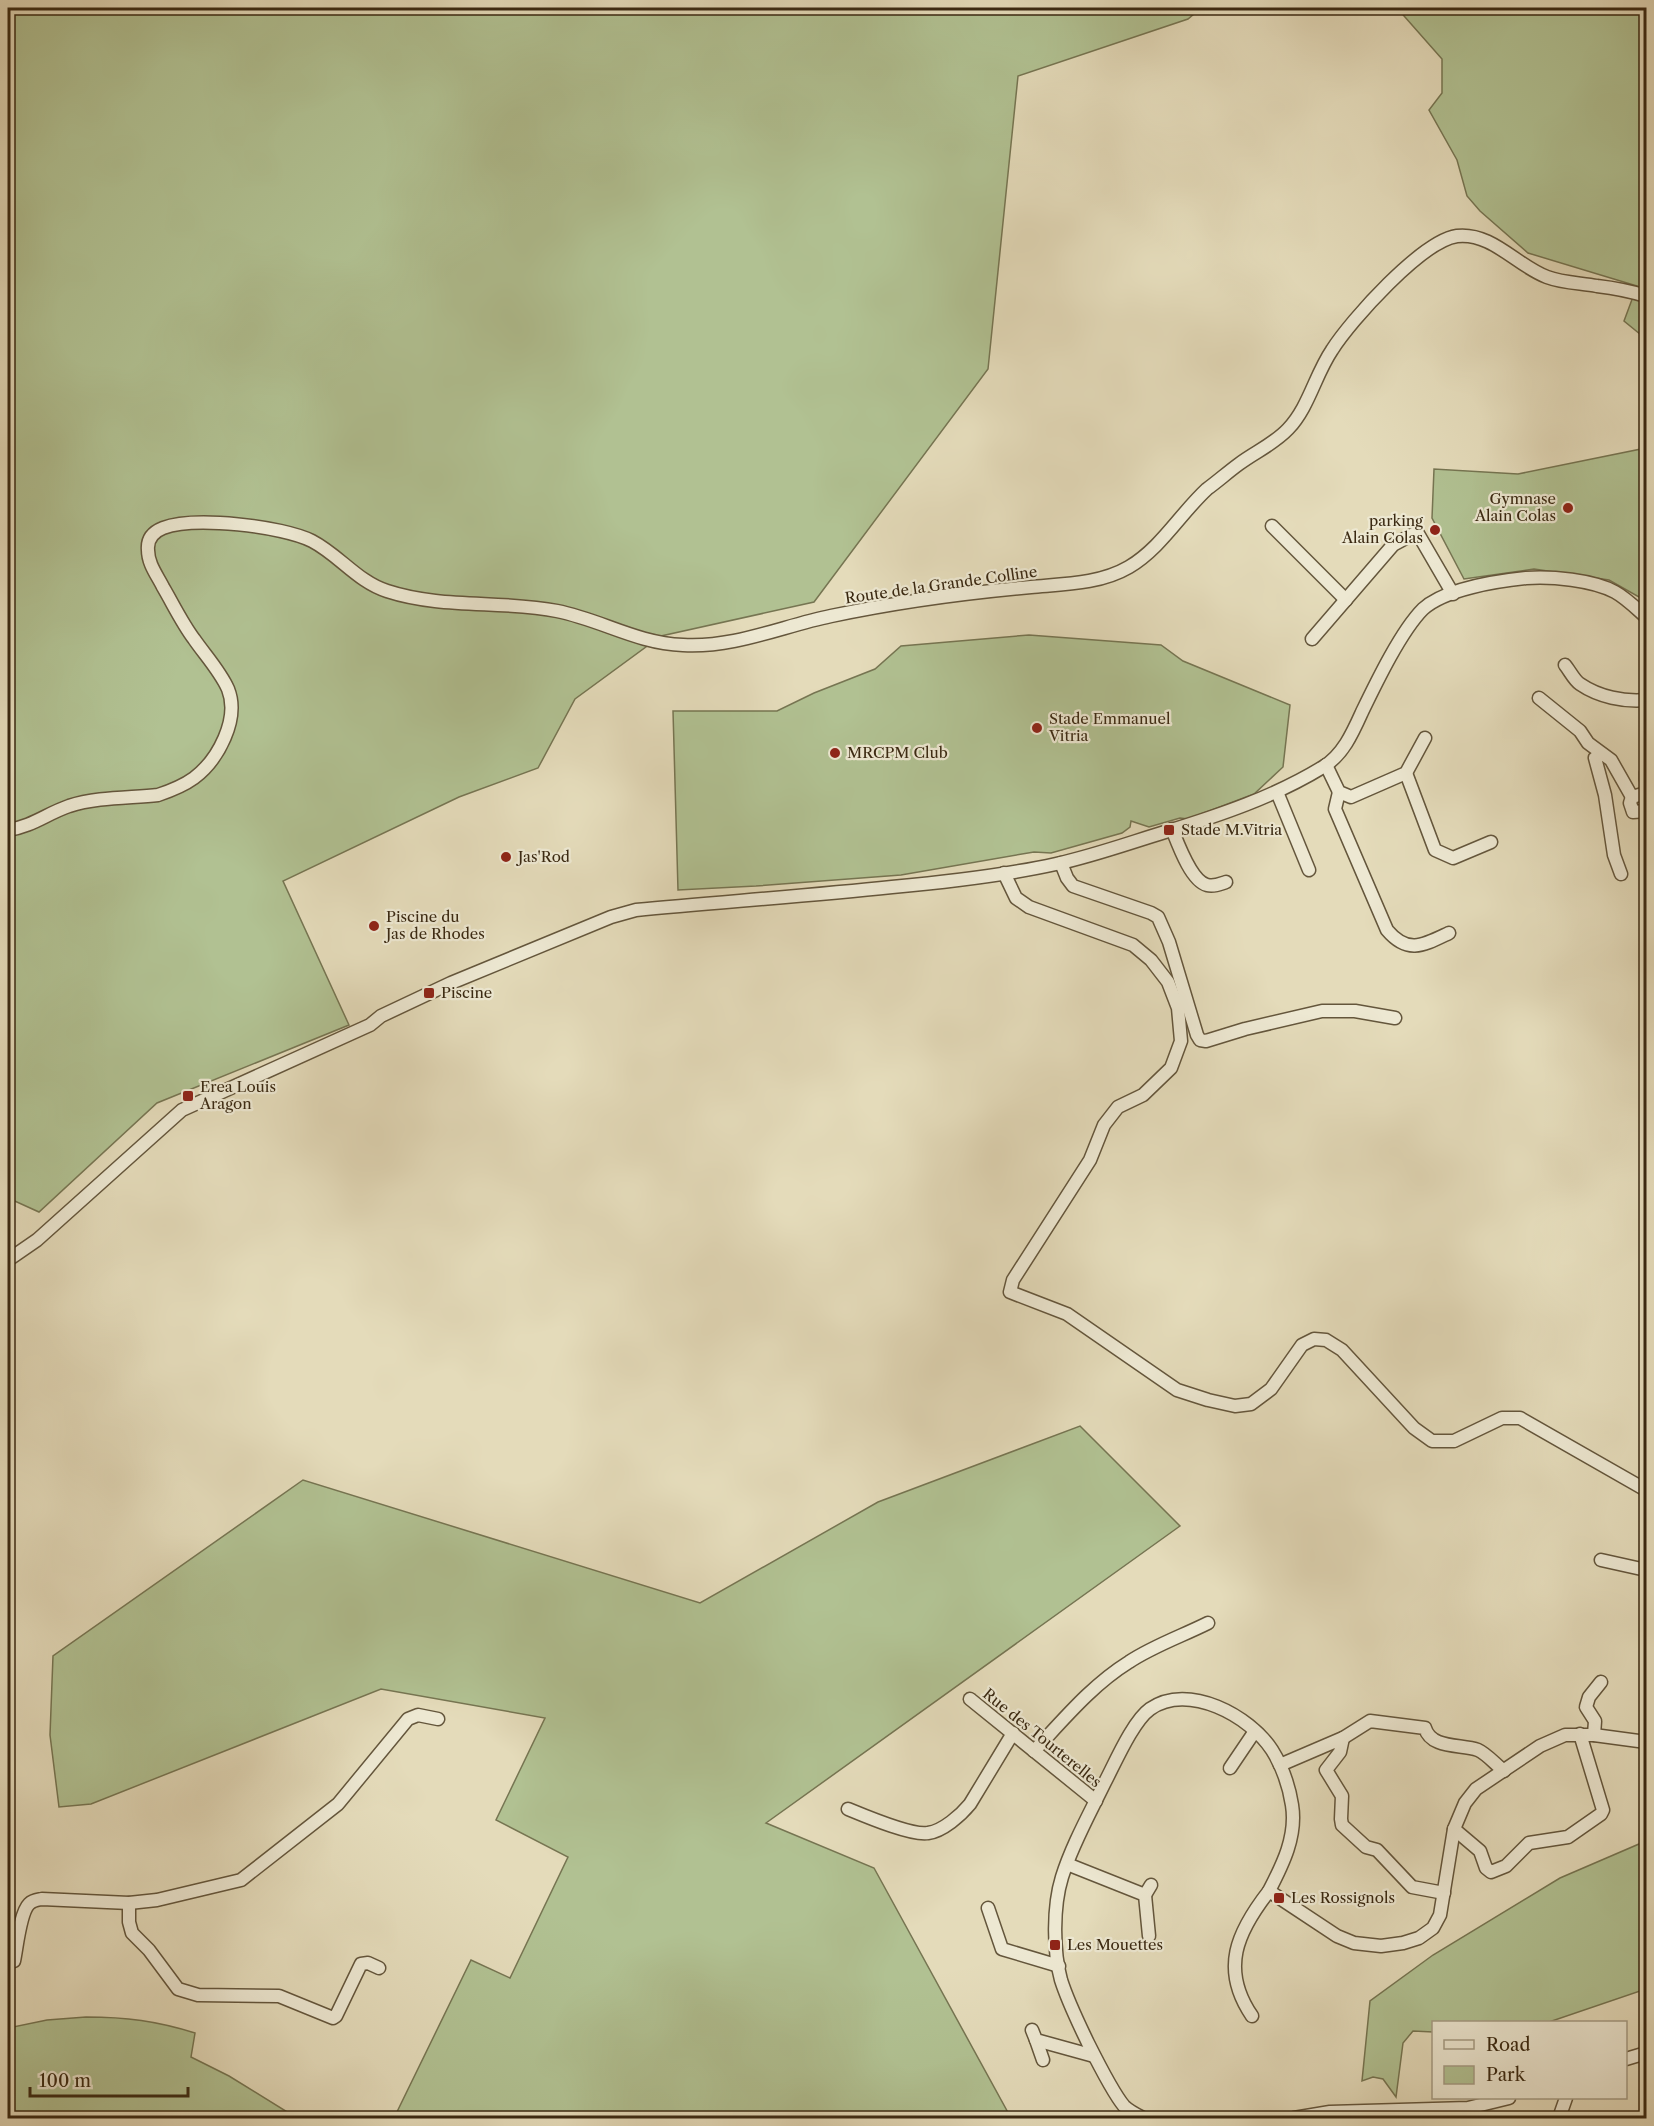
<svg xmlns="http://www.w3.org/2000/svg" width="1654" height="2126" font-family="'Libre Caslon Text',serif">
	<rect width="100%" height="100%" fill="#e4dbba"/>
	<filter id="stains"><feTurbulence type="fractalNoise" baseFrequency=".00333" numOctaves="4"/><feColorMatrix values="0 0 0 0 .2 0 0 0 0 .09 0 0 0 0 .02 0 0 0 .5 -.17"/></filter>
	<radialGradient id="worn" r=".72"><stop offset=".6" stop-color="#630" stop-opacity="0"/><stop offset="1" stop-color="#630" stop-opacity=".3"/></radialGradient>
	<g fill="#b1c192" stroke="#767552" stroke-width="1.5">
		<path d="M8 8H1201L1188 19 1018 76 988 369 814 602 661 636 575 699 538 768 459 797 283 881 349 1025 157 1103 39 1212 8 1198Z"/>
		<path d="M1397 8H1646V339L1624 321 1637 286 1528 253 1480 211 1467 196 1457 160 1429 110 1442 93V59Z"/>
		<path d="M1646 448V601L1609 580 1534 569 1464 579 1432 518 1434 469 1518 474Z"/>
		<path d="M1029 635 1161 645 1183 661 1290 705 1283 767 1254 794 1188 819 1180 818 1149 827 1131 821 1130 827 1122 833 1051 853 1034 852 901 875 756 886 678 890 673 711H777L814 693 875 669 901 646Z"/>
		<path d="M1080 1426 1180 1526 766 1823 874 1868 1011 2118H394L471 1960 510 1978 568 1857 496 1820 545 1718 381 1689 91 1804 59 1807 50 1735 53 1656 303 1480 700 1603 878 1502Z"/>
		<path d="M1646 1841V1989L1549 2022H1434L1433 2032 1413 2031 1403 2043 1396 2097 1383 2079 1373 2077 1362 2081 1370 2001 1433 1955 1560 1878Z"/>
		<path d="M86 2017C126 2017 157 2021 195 2033L191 2057 229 2076 297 2118H8V2028L47 2020Z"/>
	</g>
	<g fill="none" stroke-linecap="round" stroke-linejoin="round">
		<defs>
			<g id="minor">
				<path d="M1272 526 1346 600"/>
				<path d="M1312 639 1393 545 1417 532 1453 594"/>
				<path d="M1565 665C1570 671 1574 680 1580 684 1599 697 1624 702 1646 700"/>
				<path d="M1539 698 1580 731 1588 743 1611 760 1632 797"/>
				<path d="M1602 754 1595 758 1605 795 1614 855 1621 874"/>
				<path d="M1326 765 1339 792 1351 797 1406 773 1425 738"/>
				<path d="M1646 772V780"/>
				<path d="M1406 773 1435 850 1453 858 1491 842"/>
				<path d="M1277 792 1309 870"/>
				<path d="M1339 792 1335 809 1387 930C1408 955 1424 945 1449 933"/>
				<path d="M1646 793 1632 797 1630 803 1633 812 1646 811"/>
				<path d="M1172 829C1178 844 1191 881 1207 885 1214 887 1220 884 1226 882"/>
				<path d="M8 830C33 826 46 814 69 806 97 797 129 798 158 795 170 791 183 786 194 778 218 760 240 719 228 689 220 671 205 655 194 639 182 623 173 604 163 587 157 575 148 564 148 550 147 539 153 532 163 528 194 516 282 526 312 541 339 555 358 582 387 591 442 609 501 600 557 611 602 620 636 643 683 645 735 648 782 626 831 616 897 602 964 593 1031 587 1064 584 1100 584 1129 567 1161 548 1180 514 1207 489 1218 481 1228 472 1239 464 1255 452 1274 444 1288 429 1309 407 1315 375 1332 350 1351 320 1422 241 1457 236 1492 232 1517 266 1547 277 1563 283 1581 283 1597 286 1614 288 1630 291 1646 296"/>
				<path d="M1061 863 1067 878 1073 886 1151 913 1158 917 1169 942 1197 1035 1200 1040 1206 1041 1245 1029 1322 1011H1355L1395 1018"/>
				<path d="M1004 873 1016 898 1029 907 1133 945 1151 960 1168 982 1178 1008 1181 1041 1171 1068 1143 1095 1118 1107 1104 1125 1090 1160 1013 1280 1010 1292 1067 1314 1177 1390 1208 1400 1235 1406 1251 1404 1271 1389 1302 1345 1314 1339 1326 1340 1342 1350 1414 1428 1432 1441H1454L1502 1418H1520L1646 1490"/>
				<path d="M8 1260 37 1240 182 1110 370 1025 381 1016 451 983 611 917 636 910C721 902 806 896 892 887 946 882 1002 876 1056 864 1093 856 1129 843 1165 832 1220 815 1274 797 1323 767 1343 755 1353 732 1362 712 1376 683 1401 631 1423 609 1445 589 1497 581 1526 578 1551 576 1593 580 1615 592 1626 598 1637 609 1646 617"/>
				<path d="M1601 1560 1646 1570"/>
				<path d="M970 1699 1096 1801"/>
				<path d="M1594 1735 1595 1721 1586 1707 1589 1697 1601 1682"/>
				<path d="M1343 1738 1340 1752 1326 1770 1342 1796 1341 1819 1342 1825 1366 1847 1377 1850 1412 1887 1444 1893"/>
				<path d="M1034 1751C1064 1719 1092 1685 1129 1662 1153 1646 1182 1636 1208 1623"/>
				<path d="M1280 1765 1343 1738 1370 1721 1425 1728C1431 1749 1461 1744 1478 1750 1487 1754 1496 1765 1504 1771"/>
				<path d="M1230 1768 1255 1731"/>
				<path d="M848 1809C865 1816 912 1836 928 1833 943 1831 961 1815 970 1804L1013 1733"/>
				<path d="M1454 1829 1480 1851 1486 1868 1491 1872 1506 1866 1529 1843 1568 1837 1601 1814 1603 1810 1580 1734"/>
				<path d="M1067 1864 1145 1895 1149 1936"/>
				<path d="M1145 1895 1151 1885"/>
				<path d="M129 1903V1922L132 1933 149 1950 178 1989 198 1995 279 1996 333 2018 336 2016 361 1964 368 1963 379 1968"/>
				<path d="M988 1908 1002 1949 1059 1966"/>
				<path d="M8 1963 14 1961C17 1947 20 1913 29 1904 33 1900 37 1900 42 1899L129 1903 157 1900 241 1880 338 1804 408 1719 418 1715 438 1719"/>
				<path d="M1252 2016C1220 1969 1237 1932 1269 1891"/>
				<path d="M1032 2030 1036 2040 1094 2056"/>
				<path d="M1036 2040 1043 2060"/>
				<path d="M1626 2059 1646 2053"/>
				<path d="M1143 2118C1137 2115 1129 2111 1124 2106 1113 2093 1096 2059 1088 2043 1078 2022 1068 2002 1061 1980 1053 1951 1053 1906 1062 1877 1072 1845 1090 1813 1105 1782 1115 1763 1133 1721 1150 1709 1188 1682 1250 1716 1272 1750 1282 1766 1289 1786 1292 1805 1297 1836 1283 1864 1269 1891L1337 1936 1354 1943 1381 1946 1403 1943 1419 1938 1433 1928 1440 1915 1454 1829 1465 1803 1476 1789 1540 1746 1565 1735H1594L1646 1742"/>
				<path d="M1294 2118 1330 2112 1468 2108 1509 2098"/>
				<path d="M1559 2118 1566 2098"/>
			</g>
		</defs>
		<use href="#minor" stroke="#64563c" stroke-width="15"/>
		<use href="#minor" stroke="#ede8d2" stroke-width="12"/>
	</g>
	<g fill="#8f2418" stroke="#ede8d2" stroke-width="2">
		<circle cx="1568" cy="508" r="6"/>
		<circle cx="1435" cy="530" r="6"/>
		<circle cx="1037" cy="728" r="6"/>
		<circle cx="835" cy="753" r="6"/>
		<rect x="1163" y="824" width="12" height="12" rx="3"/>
		<circle cx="506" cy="857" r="6"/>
		<circle cx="374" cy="926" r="6"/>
		<rect x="423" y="987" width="12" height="12" rx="3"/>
		<rect x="182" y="1090" width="12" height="12" rx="3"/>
		<rect x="1273" y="1892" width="12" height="12" rx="3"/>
		<rect x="1049" y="1939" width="12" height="12" rx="3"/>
	</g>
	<g text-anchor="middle" stroke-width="4.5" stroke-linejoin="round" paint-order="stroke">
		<g font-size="15" fill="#3a2912" stroke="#ede8d2" text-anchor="start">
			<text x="1556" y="504" text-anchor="end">Gymnase<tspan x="1556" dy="17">Alain Colas</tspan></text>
			<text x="1423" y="526" text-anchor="end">parking<tspan x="1423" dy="17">Alain Colas</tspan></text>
			<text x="1049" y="724">Stade Emmanuel<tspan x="1049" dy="17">Vitria</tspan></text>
			<text x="847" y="758">MRCPM Club</text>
			<text x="1181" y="835">Stade M.Vitria</text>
			<text x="518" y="862">Jas'Rod</text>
			<text x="386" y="922">Piscine du<tspan x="386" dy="17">Jas de Rhodes</tspan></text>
			<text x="441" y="998">Piscine</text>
			<text x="200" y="1092">Erea Louis<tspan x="200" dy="17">Aragon</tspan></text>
			<text x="1291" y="1903">Les Rossignols</text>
			<text x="1067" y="1950">Les Mouettes</text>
		</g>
		<g font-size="15" fill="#3a2912" stroke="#ede8d2">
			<text transform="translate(941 585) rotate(-8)" y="5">Route de la Grande Colline</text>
			<text transform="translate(1042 1738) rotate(39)" y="5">Rue des Tourterelles</text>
		</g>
	</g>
	<rect width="1654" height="2126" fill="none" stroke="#e4dbba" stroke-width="30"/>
	<rect x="9" y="9" width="1636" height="2108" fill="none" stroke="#3a2912" stroke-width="3"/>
	<rect x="15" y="15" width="1624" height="2096" fill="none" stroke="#3a2912" stroke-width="1.5"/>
	<rect x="1432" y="2021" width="195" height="78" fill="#ede8d2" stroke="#a59c85" stroke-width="1.5"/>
	<rect x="1444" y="2040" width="30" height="9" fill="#ede8d2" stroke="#a59c85" stroke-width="1.5"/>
	<text x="1486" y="2051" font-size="18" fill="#3a2912">Road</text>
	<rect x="1444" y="2066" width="30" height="18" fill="#b1c192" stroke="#a59c85" stroke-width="1.5"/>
	<text x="1486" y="2081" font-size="18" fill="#3a2912">Park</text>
	<path d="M30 2087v9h158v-9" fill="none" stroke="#3a2912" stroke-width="3"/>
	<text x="39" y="2087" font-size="18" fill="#3a2912" stroke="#ede8d2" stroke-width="4.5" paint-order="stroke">100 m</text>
	<rect width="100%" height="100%" filter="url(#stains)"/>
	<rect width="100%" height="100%" fill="url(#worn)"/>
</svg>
